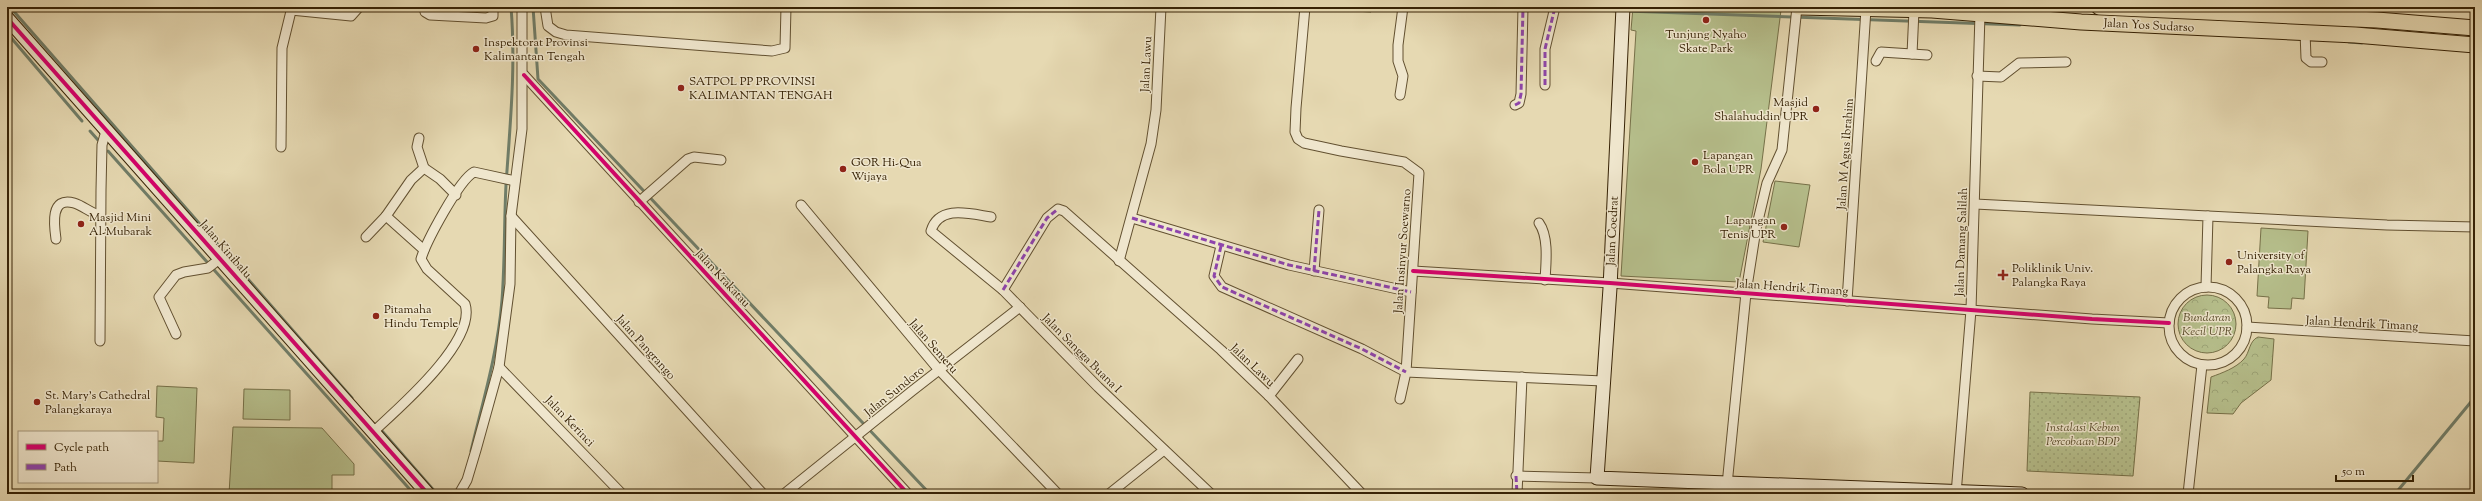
<svg xmlns="http://www.w3.org/2000/svg" width="2482" height="501" font-family="'Sorts Mill Goudy',serif">
	<defs>
		<pattern id="forest-crowns" width="20" height="18" patternUnits="userSpaceOnUse"><rect width="20" height="18" fill="#b6bf8c"/><path d="M2 6a3 3 0 1 1 6 0M12 15a3 3 0 1 1 6 0" fill="none" stroke="#9da477"/></pattern>
		<pattern id="garden-dots" width="8" height="8" patternUnits="userSpaceOnUse"><rect width="8" height="8" fill="#b6bf8c"/><path d="M2 2h.1M6 6h.1" fill="none" stroke="#9da477" stroke-width="1.8" stroke-linecap="round"/></pattern>
	</defs>
	<rect width="100%" height="100%" fill="#e6d9b2"/>
	<filter id="stains"><feTurbulence type="fractalNoise" baseFrequency=".005" numOctaves="4"/><feColorMatrix values="0 0 0 0 .2 0 0 0 0 .09 0 0 0 0 .02 0 0 0 .5 -.17"/></filter>
	<radialGradient id="worn" r=".72"><stop offset=".6" stop-color="#630" stop-opacity="0"/><stop offset="1" stop-color="#630" stop-opacity=".3"/></radialGradient>
	<g fill="#b6bf8c" stroke="#767048">
		<path d="M1633 7H1709L1781 10 1761 169 1739 282 1621 276 1636 31 1631 30Z"/>
		<path d="M1775 181 1810 185 1799 247 1763 242Z"/>
		<path d="M2261 228 2308 231 2304 299 2292 298 2291 309 2268 308 2269 297 2257 296Z"/>
		<path d="M157 386 197 388 194 463 157 461V441H163L164 418 156 417Z"/>
		<path d="M244 389 290 390V420L243 419Z"/>
		<path d="M233 427 322 428 354 464V475H332V494H229Z"/>
	</g>
	<g fill="url(#forest-crowns)" stroke="#767048">
		<path d="M1101 7H1158V10Z"/>
		<path d="M1338 7H1371V12L1338 10Z"/>
		<circle cx="2207" cy="324" r="29"/>
		<path d="M2258 337 2274 339 2271 380 2241 403 2233 414 2207 413 2211 377C2222 373 2236 368 2244 359 2250 352 2249 341 2258 337Z"/>
	</g>
	<path fill="url(#garden-dots)" stroke="#767048" d="M2030 392 2140 397 2133 476 2027 471Z"/>
	<g fill="none" stroke-linecap="round" stroke-linejoin="round">
		<g stroke="#707d68" stroke-width="3">
			<path d="M10 7 352 398"/>
			<path d="M533 7 538 79 930 494"/>
			<path d="M1556 7 1620 11"/>
			<path d="M1626 11 2020 25"/>
			<path d="M7 33 82 121"/>
			<path d="M2349 42 2362 43"/>
			<path d="M90 131 98 140"/>
			<path d="M108 151 414 494"/>
			<path d="M382 431 437 494"/>
			<path d="M471 451C483 401 498 351 502 300 505 262 504 223 506 185 510 125 516 67 511 7"/>
			<path d="M2395 494 2475 397"/>
		</g>
		<defs>
			<g id="street">
				<path d="M424 7 425 12 430 15 486 18 493 16V7"/>
				<path d="M545 7 548 26 556 32 566 35 772 51 785 48 786 7"/>
				<path d="M1305 7 1296 108 1295 132 1298 139 1304 143 1341 151 1404 162 1419 173 1406 372 1400 399"/>
				<path d="M291 10 351 16 359 7"/>
				<path d="M2305 32 2306 58 2311 62H2322"/>
				<path d="M1912 54 1927 55"/>
				<path d="M1876 61 1881 52 1912 54 1914 10"/>
				<path d="M524 75 908 494"/>
				<path d="M1977 76 2001 77 2019 63 2066 62"/>
				<path d="M1545 85V49L1555 7"/>
				<path d="M1400 95 1403 76 1398 61V45L1403 7"/>
				<path d="M1515 105 1519 103 1521 94 1523 7"/>
				<path d="M419 138 417 147 424 168"/>
				<path d="M281 147 282 48 292 7"/>
				<path d="M639 202 688 159 694 157 721 160"/>
				<path d="M1975 204 2208 216 2206 287"/>
				<path d="M801 205 939 370 1058 494"/>
				<path d="M511 216 763 494"/>
				<path d="M2208 216 2387 225 2475 227"/>
				<path d="M991 217C971 214 939 204 931 231L1003 290 1098 387 1211 494"/>
				<path d="M1132 218 1289 265 1411 292"/>
				<path d="M1539 223C1549 237 1546 263 1545 280"/>
				<path d="M366 237 386 216"/>
				<path d="M56 239C54 225 50 196 74 203 84 206 90 213 100 215"/>
				<path d="M1221 246 1214 276 1222 287 1362 349 1406 372 1603 381"/>
				<path d="M424 250 386 216 411 180 424 168 440 179 456 195"/>
				<path d="M1119 261 1151 144 1156 110 1161 7"/>
				<path d="M1314 271 1319 210"/>
				<path d="M1413 271 1610 283 2092 319 2169 323"/>
				<circle cx="2208" cy="326" r="39"/>
				<path d="M1003 290 1047 218 1058 209 1064 211 1221 350 1269 396 1362 494"/>
				<path d="M1847 301 1866 9"/>
				<path d="M2247 327 2475 341"/>
				<path d="M176 334 159 297 176 275 184 272 208 268 221 258"/>
				<path d="M100 341 101 190 102 145 106 131"/>
				<path d="M499 367 622 494"/>
				<path d="M1269 396 1298 359"/>
				<path d="M373 432C399 408 477 341 465 304L427 269 421 259C426 242 459 180 474 172L515 181"/>
				<path d="M1516 476 1597 478"/>
				<path d="M1727 485 1746 293 1756 229 1767 183 1782 150 1797 7"/>
				<path d="M459 494 467 480 476 450 499 367 510 284 511 216 522 129V7"/>
				<path d="M784 494 912 391 1020 307"/>
				<path d="M1109 494 1164 450"/>
				<path d="M1517 494 1522 377"/>
				<path d="M1956 494 1971 310 1980 14"/>
				<path d="M2188 494 2202 365"/>
			</g>
			<g id="secondary">
				<path d="M1623 7 1610 288 1597 478 2022 494"/>
				<path d="M7 18 428 494"/>
			</g>
			<g id="primary">
				<path d="M1799 7 1932 10 2081 22 2355 35 2475 45"/>
				<path d="M2099 7 2377 20 2475 28"/>
			</g>
		</defs>
		<use href="#street" stroke="#625030" stroke-width="11"/>
		<use href="#secondary" stroke="#362205" stroke-width="15"/>
		<use href="#primary" stroke="#362205" stroke-width="17"/>
		<use href="#street" stroke="#efe6cd" stroke-width="9"/>
		<use href="#secondary" stroke="#efe6cd" stroke-width="13"/>
		<use href="#primary" stroke="#e6d9b2" stroke-width="15"/>
		<g stroke="#8e44ad" stroke-width="3" stroke-dasharray="6 3" stroke-linecap="butt">
			<path d="M1545 85V49L1555 7"/>
			<path d="M1515 105 1519 103 1521 94 1523 7"/>
			<path d="M1132 218 1289 265 1411 292"/>
			<path d="M1221 246 1214 276 1222 287 1362 349 1406 372"/>
			<path d="M1314 271 1319 210"/>
			<path d="M1003 290 1047 218 1058 209"/>
			<path d="M1516 476 1517 494"/>
			<path d="M1956 494V491"/>
		</g>
		<defs>
			<g id="cycleway">
				<path d="M7 18 428 494"/>
				<path d="M524 75 908 494"/>
				<path d="M1413 271 1610 283 2092 319 2169 323"/>
			</g>
		</defs>
		<use href="#cycleway" stroke="#efe6cd" stroke-width="6"/>
		<use href="#cycleway" stroke="#d6006c" stroke-width="4"/>
	</g>
	<g fill="#8f2418" stroke="#efe6cd" stroke-width="1.5">
		<circle cx="1706" cy="20" r="4"/>
		<circle cx="476" cy="49" r="4"/>
		<circle cx="681" cy="88" r="4"/>
		<circle cx="1816" cy="109" r="4"/>
		<circle cx="1695" cy="162" r="4"/>
		<circle cx="843" cy="169" r="4"/>
		<circle cx="81" cy="224" r="4"/>
		<circle cx="1784" cy="227" r="4"/>
		<circle cx="2229" cy="262" r="4"/>
		<path d="M2001 269h4v4h4v4h-4v4h-4v-4h-4v-4h4z"/>
		<circle cx="376" cy="316" r="4"/>
		<circle cx="37" cy="402" r="4"/>
	</g>
	<g text-anchor="middle" stroke-width="3" stroke-linejoin="round" paint-order="stroke">
		<g font-size="12" fill="#362205" stroke="#efe6cd">
			<text transform="translate(2149 25) rotate(3)" y="4">Jalan Yos Sudarso</text>
			<text transform="translate(1146 64) rotate(-87)" y="4">Jalan Lawu</text>
			<text transform="translate(1845 154) rotate(-86)" y="4">Jalan M Agus Ibrahim</text>
			<text transform="translate(1612 231) rotate(-87)" y="4">Jalan Coedrat</text>
			<text transform="translate(1961 242) rotate(-88)" y="4">Jalan Damang Salilah</text>
			<text transform="translate(226 249) rotate(49)" y="4">Jalan Kinibalu</text>
			<text transform="translate(1402 251) rotate(-86)" y="4">Jalan Insinyur Soewarno</text>
			<text transform="translate(723 278) rotate(47)" y="4">Jalan Krakatau</text>
			<text transform="translate(1792 287) rotate(4)" y="4">Jalan Hendrik Timang</text>
			<text transform="translate(2362 323) rotate(3)" y="4">Jalan Hendrik Timang</text>
			<text transform="translate(934 346) rotate(49)" y="4">Jalan Semeru</text>
			<text transform="translate(646 347) rotate(48)" y="4">Jalan Pangrango</text>
			<text transform="translate(1082 353) rotate(45)" y="4">Jalan Sangga Buana I</text>
			<text transform="translate(1253 365) rotate(44)" y="4">Jalan Lawu</text>
			<text transform="translate(894 391) rotate(-39)" y="4">Jalan Sundoro</text>
			<text transform="translate(570 421) rotate(46)" y="4">Jalan Kerinci</text>
		</g>
		<g font-size="12" fill="#362205" stroke="#efe6cd" text-anchor="start">
			<text x="1706" y="38" text-anchor="middle">Tunjung Nyaho<tspan x="1706" dy="14">Skate Park</tspan></text>
			<text x="484" y="46">Inspektorat Provinsi<tspan x="484" dy="14">Kalimantan Tengah</tspan></text>
			<text x="689" y="85">SATPOL PP PROVINSI<tspan x="689" dy="14">KALIMANTAN TENGAH</tspan></text>
			<text x="1808" y="106" text-anchor="end">Masjid<tspan x="1808" dy="14">Shalahuddin UPR</tspan></text>
			<text x="1703" y="159">Lapangan<tspan x="1703" dy="14">Bola UPR</tspan></text>
			<text x="851" y="166">GOR Hi-Qua<tspan x="851" dy="14">Wijaya</tspan></text>
			<text x="89" y="221">Masjid Mini<tspan x="89" dy="14">Al-Mubarak</tspan></text>
			<text x="1776" y="224" text-anchor="end">Lapangan<tspan x="1776" dy="14">Tenis UPR</tspan></text>
			<text x="2237" y="259">University of<tspan x="2237" dy="14">Palangka Raya</tspan></text>
			<text x="2012" y="272">Poliklinik Univ.<tspan x="2012" dy="14">Palangka Raya</tspan></text>
			<text x="384" y="313">Pitamaha<tspan x="384" dy="14">Hindu Temple</tspan></text>
			<text x="45" y="399">St. Mary's Cathedral<tspan x="45" dy="14">Palangkaraya</tspan></text>
		</g>
		<g font-size="12" font-style="italic" fill="#564927" stroke="#efe6cd">
			<text x="2207" y="321">Bundaran<tspan x="2207" dy="14">Kecil UPR</tspan></text>
			<text x="2083" y="431">Instalasi Kebun<tspan x="2083" dy="14">Percobaan BDP</tspan></text>
		</g>
	</g>
	<rect width="2482" height="501" fill="none" stroke="#e6d9b2" stroke-width="24"/>
	<rect x="8" y="8" width="2466" height="485" fill="none" stroke="#362205" stroke-width="2"/>
	<rect x="12" y="12" width="2458" height="477" fill="none" stroke="#362205"/>
	<rect x="18" y="431" width="140" height="52" fill="#efe6cd" stroke="#a5987d"/>
	<rect x="26" y="444" width="20" height="6" fill="#d6006c" stroke="#a5987d"/>
	<text x="54" y="451" font-size="12" fill="#362205">Cycle path</text>
	<rect x="26" y="464" width="20" height="6" fill="#8e44ad" stroke="#a5987d"/>
	<text x="54" y="471" font-size="12" fill="#362205">Path</text>
	<path d="M2336 475v6h77v-6" fill="none" stroke="#362205" stroke-width="2"/>
	<text x="2342" y="475" font-size="12" fill="#362205" stroke="#efe6cd" stroke-width="3" paint-order="stroke">50 m</text>
	<rect width="100%" height="100%" filter="url(#stains)"/>
	<rect width="100%" height="100%" fill="url(#worn)"/>
</svg>
